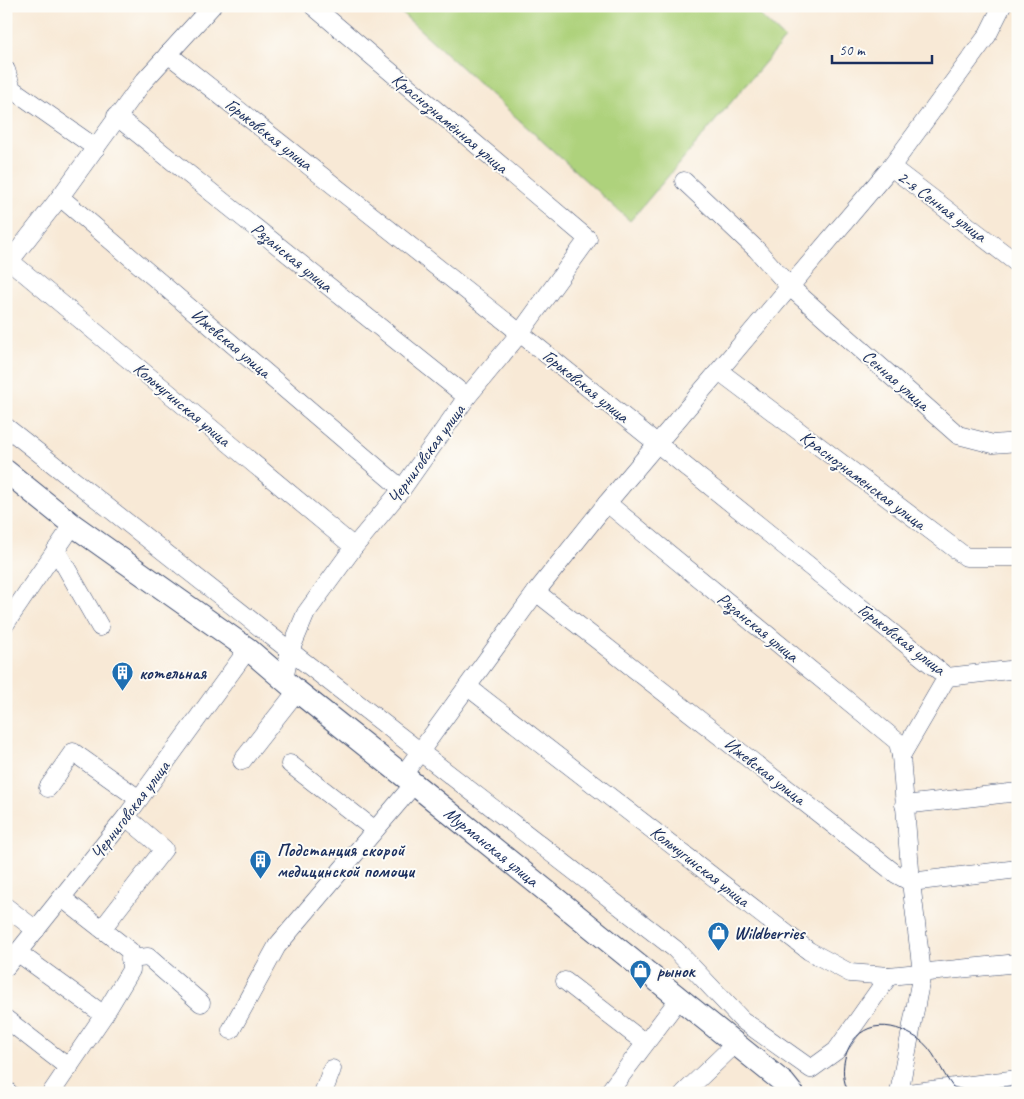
<svg xmlns="http://www.w3.org/2000/svg" width="1024" height="1099" font-family="Caveat,sans-serif">
	<rect width="100%" height="100%" fill="#fdfcf7"/>
	<filter id="ink" filterUnits="userSpaceOnUse"><feTurbulence type="fractalNoise" baseFrequency=".02" numOctaves="2"/><feDisplacementMap in="SourceGraphic" scale="10" xChannelSelector="R" yChannelSelector="G"/><feConvolveMatrix kernelMatrix="1 2 1 2 8 2 1 2 1" color-interpolation-filters="sRGB"/></filter>
	<filter id="wash" filterUnits="userSpaceOnUse"><feTurbulence type="fractalNoise" baseFrequency=".0096" numOctaves="4" result="noise"/><feDisplacementMap in="SourceGraphic" scale="20" xChannelSelector="R" yChannelSelector="G"/><feGaussianBlur stdDeviation="1.12" result="paint"/><feColorMatrix in="noise" values="0 0 0 0 0 0 0 0 0 0 0 0 0 0 0 0 0 1.4 0 .05"/><feComposite in="paint" operator="in"/></filter>
	<g filter="url(#wash)">
		<rect width="100%" height="100%" fill="#f8e9d6"/>
		<path fill="#aed27b" stroke="#64806c" d="M394 6H750L785 39 630 221Z"/>
	</g>
	<g filter="url(#ink)">
		<g fill="none" stroke-linecap="round" stroke-linejoin="round">
			<defs>
				<g id="minor">
					<path d="M168 54 520 333 947 677 1018 669"/>
					<path d="M6 70 12 89 96 148"/>
					<path d="M116 116 467 397"/>
					<path d="M891 167 1018 264"/>
					<path d="M684 181 756 249 789 286 958 435 993 444 1018 442"/>
					<path d="M60 197 402 489"/>
					<path d="M10 261 354 547"/>
					<path d="M6 266 60 197 143 82 212 6"/>
					<path d="M719 371 966 557H1018"/>
					<path d="M6 427 290 651 675 949 742 1020 811 1069 836 1051 889 976"/>
					<path d="M607 503 898 742 901 756"/>
					<path d="M56 550 100 627"/>
					<path d="M536 592 896 874 911 882 1018 869"/>
					<path d="M6 623 73 525"/>
					<path d="M284 679 290 651 306 613 354 547 402 489 467 397 520 333 588 239 313 6"/>
					<path d="M468 687 809 951 850 973 889 976 1018 963"/>
					<path d="M242 761 297 691"/>
					<path d="M290 764 375 830"/>
					<path d="M403 775 536 592 607 503 891 167 987 36 1002 6"/>
					<path d="M48 788 73 752 139 799"/>
					<path d="M904 805 1018 792"/>
					<path d="M6 907 36 930"/>
					<path d="M102 929 164 849 126 817"/>
					<path d="M17 952 104 1015"/>
					<path d="M130 959 148 957 201 1003"/>
					<path d="M6 967 126 817 248 649"/>
					<path d="M565 981 645 1043"/>
					<path d="M6 1019 69 1068"/>
					<path d="M231 1030 277 946 414 784"/>
					<path d="M6 1090 9 1093"/>
					<path d="M51 1093 104 1015 131 970 130 951 62 898"/>
					<path d="M323 1093 332 1069"/>
					<path d="M608 1093 679 999"/>
					<path d="M684 1093 735 1044"/>
					<path d="M899 1093 922 973 911 882 901 756 947 677"/>
					<path d="M908 1093 1018 1079"/>
				</g>
				<g id="major">
					<path id="s1" d="M6 471 73 525 248 649 297 691 414 784 784 1083 792 1093"/>
				</g>
			</defs>
			<use href="#minor" stroke="#3c4b70" stroke-width="19"/>
			<use href="#major" stroke="#3c4b70" stroke-width="24"/>
			<use href="#minor" stroke="#fff" stroke-width="18"/>
			<use href="#major" stroke="#fff" stroke-width="22"/>
			<g stroke="#1b2f5e" stroke-width="1">
				<path d="M963 1092 1018 1085"/>
				<path d="M849 1093C836 1071 846 1033 874 1027 890 1024 904 1030 917 1038 934 1048 941 1072 953 1087L968 1091"/>
			</g>
		</g>
	</g>
	<defs>
		<symbol id="building-pin" viewBox="-11 -11 22 30"><path d="M0 17L-7.5 6A9.5 9.5 0 1 1 7.5 6Z" fill="#1f6fb2" stroke="#fdfcf7"/><path d="M-4-6H4V6H1V3H-1V6H-4ZM-2.5-4.3h1.7v1.8h-1.7ZM.8-4.3h1.7v1.8H.8ZM-2.5-1h1.7V.8h-1.7ZM.8-1h1.7V.8H.8Z" fill="#fff"/></symbol>
		<symbol id="shop-pin" viewBox="-11 -11 22 30"><path d="M0 17L-7.5 6A9.5 9.5 0 1 1 7.5 6Z" fill="#1f6fb2" stroke="#fdfcf7"/><path d="M-5-2.5h2.3a2.7 3.5 0 0 1 5.4 0H5L5.5 6h-11ZM-1.5-2.5h3a1.5 2.3 0 0 0-3 0Z" fill="#fff"/></symbol>
	</defs>
	<g fill-rule="evenodd">
		<use href="#building-pin" x="110" y="660" width="25" height="34"/>
		<use href="#building-pin" x="248" y="848" width="25" height="34"/>
		<use href="#shop-pin" x="706" y="920" width="25" height="34"/>
		<use href="#shop-pin" x="628" y="958" width="25" height="34"/>
	</g>
	<g text-anchor="middle" stroke-width="4" stroke-linejoin="round" paint-order="stroke">
		<g font-size="18" fill="#1b2f5e" stroke="#fdfcf7">
			<text transform="translate(450 123) rotate(40)" y="6">Краснознамённая улица</text>
			<text transform="translate(269 134) rotate(38)" y="6">Горьковская улица</text>
			<text transform="translate(942 206) rotate(37)" y="6">2-я Сенная улица</text>
			<text transform="translate(292 257) rotate(39)" y="6">Рязанская улица</text>
			<text transform="translate(231 343) rotate(40)" y="6">Ижевская улица</text>
			<text transform="translate(896 380) rotate(41)" y="6">Сенная улица</text>
			<text transform="translate(586 386) rotate(39)" y="6">Горьковская улица</text>
			<text transform="translate(182 404) rotate(40)" y="6">Кольчугинская улица</text>
			<text transform="translate(426 454) rotate(-54)" y="6">Черниговская улица</text>
			<text transform="translate(863 480) rotate(37)" y="6">Краснознаменская улица</text>
			<text transform="translate(758 627) rotate(39)" y="6">Рязанская улица</text>
			<text transform="translate(902 639) rotate(38)" y="6">Горьковская улица</text>
			<text transform="translate(765 771) rotate(38)" y="6">Ижевская улица</text>
			<text transform="translate(130 810) rotate(-53)" y="6">Черниговская улица</text>
			<text dy="6" stroke="none"><textPath href="#s1" startOffset="614">Мурманская улица</textPath></text>
			<text transform="translate(700 866) rotate(38)" y="6">Кольчугинская улица</text>
		</g>
		<g font-size="18" font-weight="bold" fill="#1b2f5e" stroke="#fdfcf7" text-anchor="start">
			<text x="139" y="679">котельная</text>
			<text x="277" y="856">Подстанция скорой<tspan x="277" dy="21">медицинской помощи</tspan></text>
			<text x="734" y="939">Wildberries</text>
			<text x="657" y="977">рынок</text>
		</g>
	</g>
	<rect width="1024" height="1099" fill="none" stroke="#fdfcf7" stroke-width="25"/>
	<path d="M832 55v8h100v-8" fill="none" stroke="#1b2f5e" stroke-width="2.5"/>
	<text x="839" y="55" font-size="15" fill="#1b2f5e" stroke="#fdfcf7" stroke-width="4" paint-order="stroke">50 m</text>
</svg>
